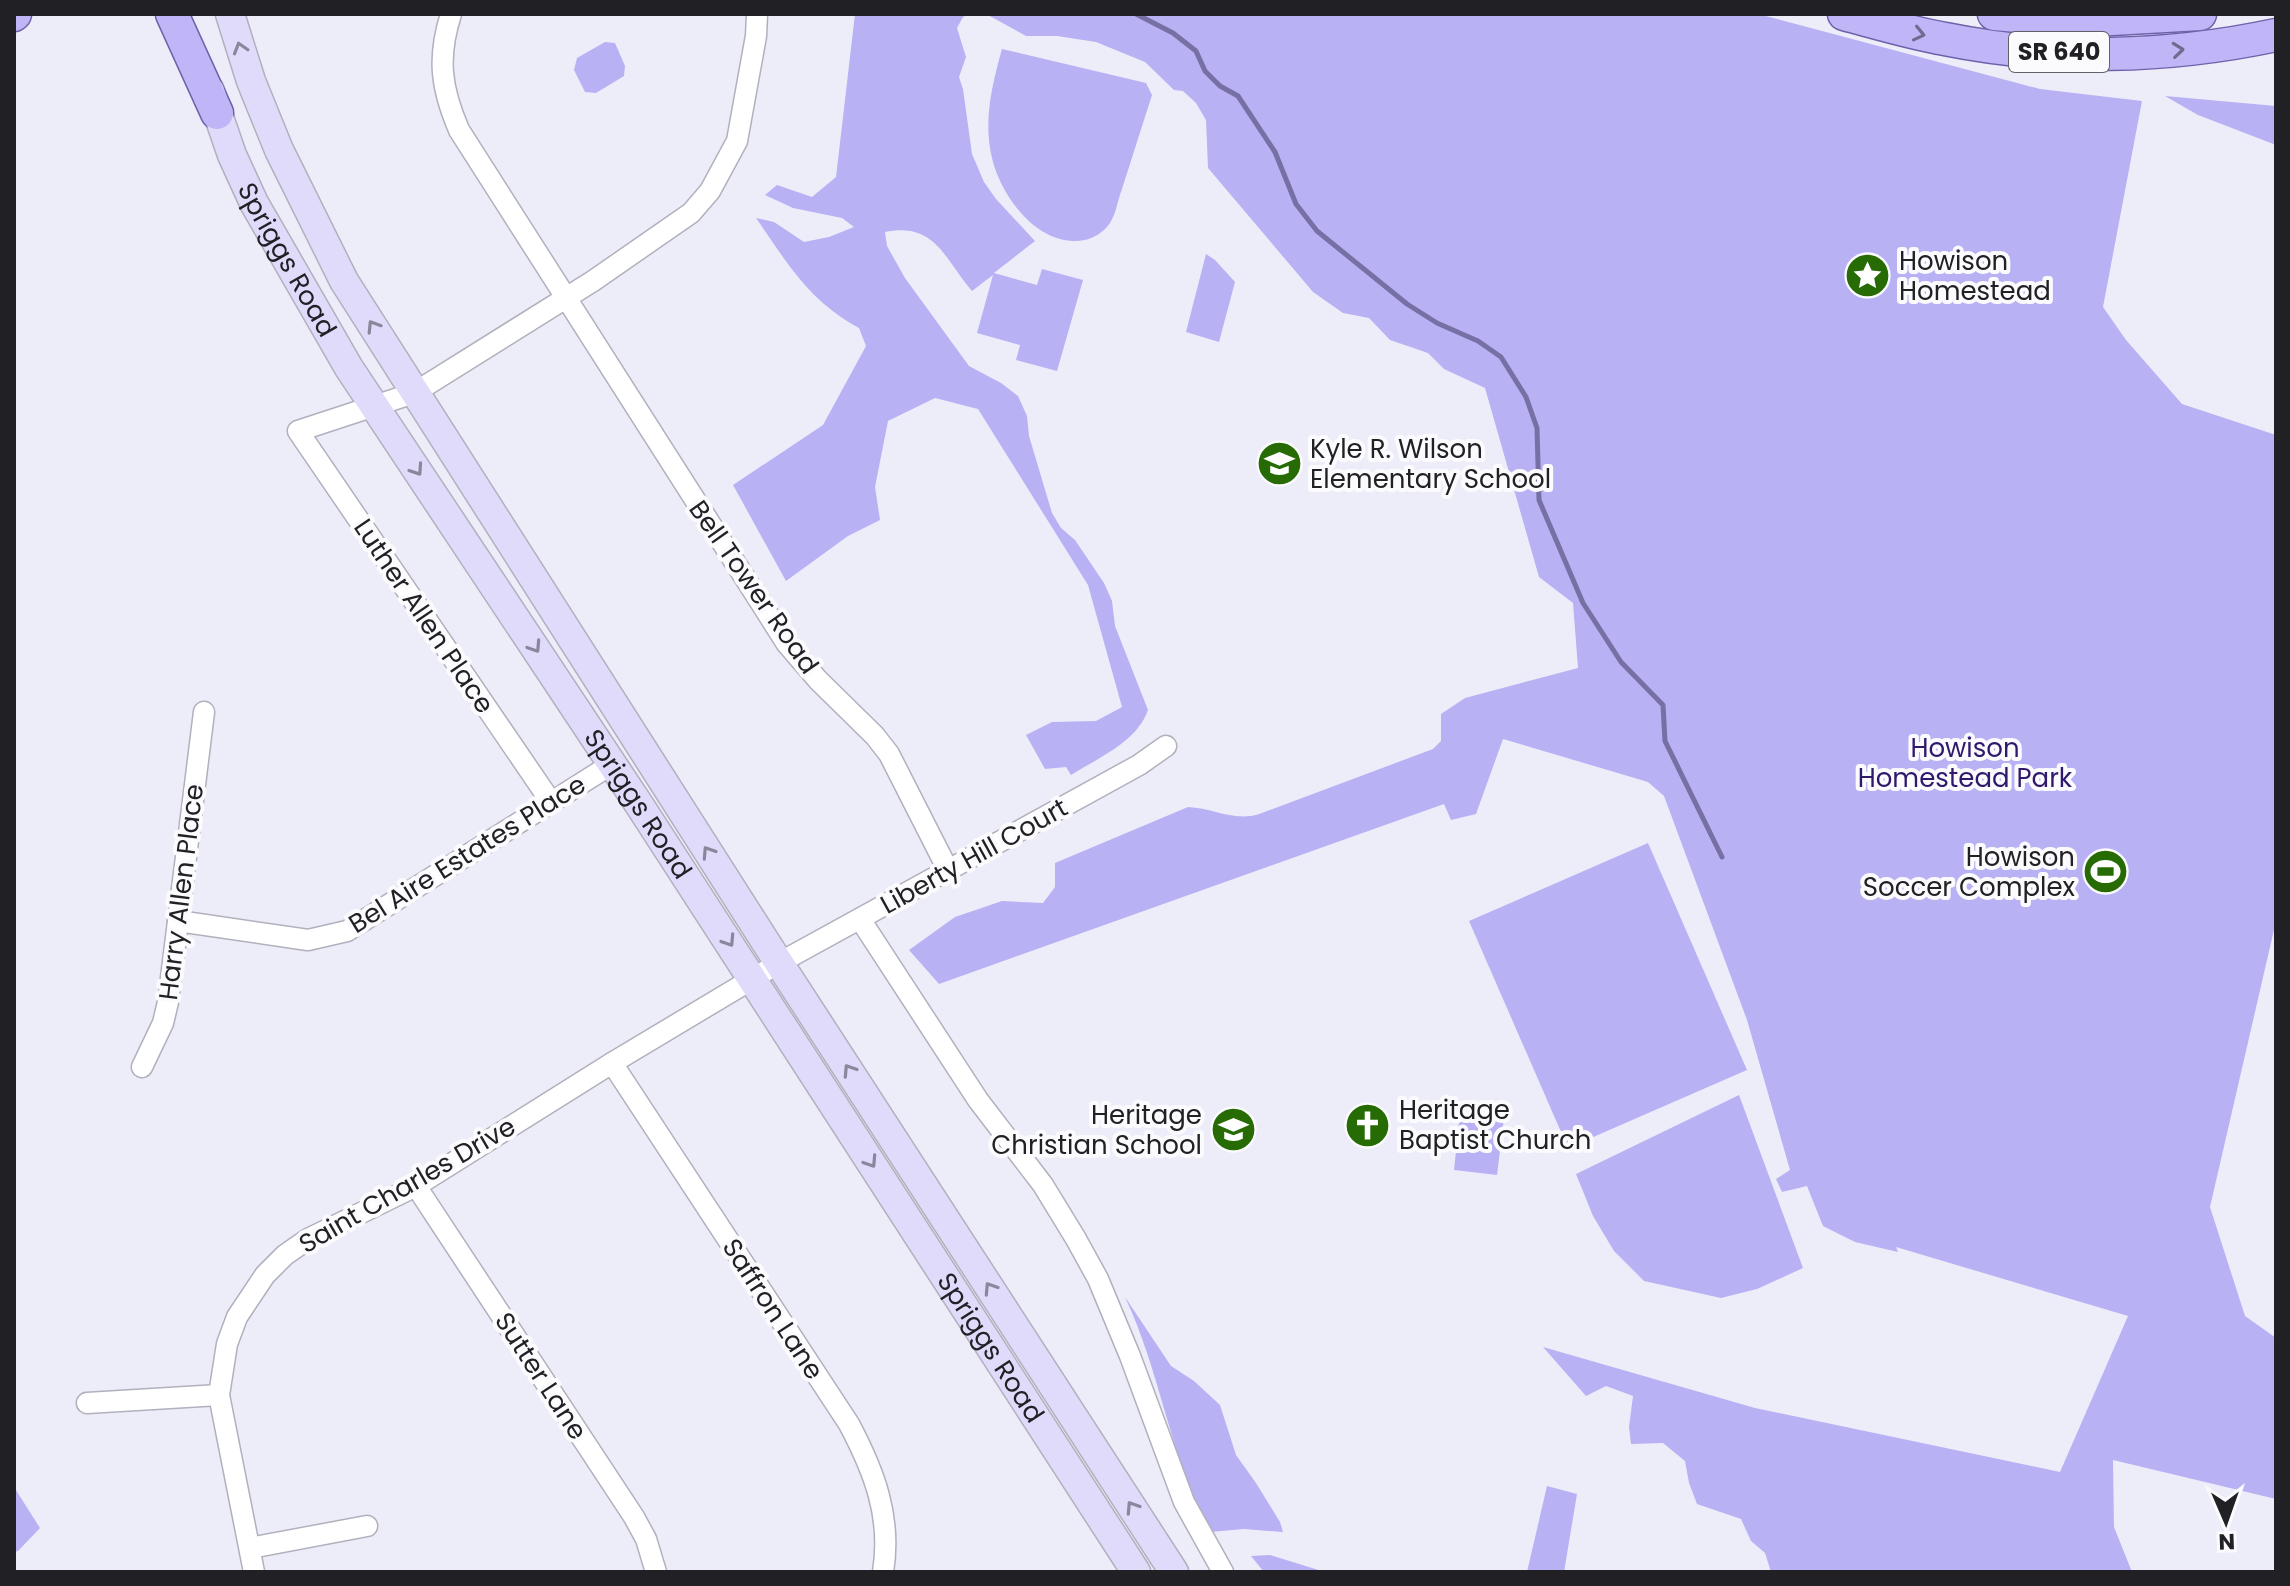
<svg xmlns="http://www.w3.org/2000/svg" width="2290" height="1586" font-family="Poppins,sans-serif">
	<rect width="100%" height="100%" fill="#ededfa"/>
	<g fill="#b8b1f4">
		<path d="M855 14H969L963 17 957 28 966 57 959 77 963 89 972 154 984 182 996 199 1035 241 994 273 1037 285 1042 269 1083 280 1057 371 1016 360 1020 345 977 333 993 275 972 291C945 260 936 222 885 232L887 246 905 278 969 366 1001 383 1018 396 1027 416 1029 436 1052 513 1061 528 1075 540 1104 583 1112 601 1115 626 1148 710C1137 742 1098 758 1071 775L1066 767 1045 769 1026 735 1052 722 1096 721 1122 707 1088 585 978 409 935 398 888 421 875 487 880 520 848 536 786 581 733 485 823 425 866 346 859 328C808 300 788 264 756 218L774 222 804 242 829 237 854 227 842 218 793 208 765 195 777 185 812 197 836 177Z"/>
		<path d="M986 14H1758L2040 89 2142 101 2103 307 2126 340 2182 404 2276 435V921L2210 1207 2245 1316 2276 1338V1499L2113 1460 2114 1527 2132 1572H1771L1765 1553 1751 1541 1741 1519 1697 1504 1689 1483 1685 1461 1663 1443 1631 1444 1629 1427 1633 1396 1606 1386 1586 1396 1543 1347 1755 1408 2060 1472 2128 1316 1896 1247 1898 1252 1855 1242 1823 1226 1807 1186 1782 1192 1776 1179 1790 1170 1747 1020 1664 796 1648 782 1503 739 1476 814 1451 820 1444 804 939 984 909 950 955 917 1002 901 1043 903 1055 887V863L1188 807C1213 808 1234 822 1259 814L1433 749 1441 741V714L1465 698 1578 668 1573 603 1539 577 1485 388 1444 369 1428 353 1390 340 1369 318 1343 313 1313 292 1208 168 1206 120 1196 103 1183 91 1174 90 1145 62 1096 42 1057 36H1026Z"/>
		<path d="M605 42 615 43 625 66 624 76 596 93 585 92 574 70 577 58Z"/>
		<path d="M1002 49 1146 83 1152 95C1142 126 1132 158 1122 189 1118 199 1116 214 1110 223 1104 232 1094 238 1085 240 1039 249 1001 197 992 158 983 121 992 85 1002 49Z"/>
		<path d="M2165 96 2276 106V145L2198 115Z"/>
		<path d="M1206 254 1215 260 1235 282 1219 342 1186 332Z"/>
		<path d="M1648 843 1747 1070 1568 1148 1469 921Z"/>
		<path d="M1739 1095 1803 1268 1757 1289 1721 1298 1644 1281 1614 1251 1593 1216 1576 1174Z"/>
		<path d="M1460 1113 1504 1118 1497 1175 1454 1170Z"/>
		<path d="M1125 1297 1171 1366 1194 1381 1220 1405 1236 1455 1256 1483 1280 1522 1283 1532 1244 1529 1210 1532C1170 1458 1161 1373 1125 1297Z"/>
		<path d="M1547 1486 1577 1494 1564 1572H1527Z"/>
		<path d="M14 1487 40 1528 18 1551 14 1552Z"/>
		<path d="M1270 1555 1325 1572H1264L1251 1556Z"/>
	</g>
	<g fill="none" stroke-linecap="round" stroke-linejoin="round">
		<path stroke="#7670a4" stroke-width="5" d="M1136 14 1173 33 1196 51 1205 71 1220 86 1238 96 1275 152 1296 204 1317 231 1407 304 1437 323 1478 341 1501 357 1526 397 1537 428 1539 500 1583 603 1621 662 1663 705 1665 741 1722 857"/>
		<defs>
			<g id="street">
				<path d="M451 14C437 58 441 88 459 130L787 644 818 680 875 736 889 754 948 870"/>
				<path d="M551 802 298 431 414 393 593 281 691 213 710 191 737 141 756 36 757 14"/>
				<path d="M860 919 978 1100 1043 1185 1076 1239 1098 1279 1130 1356 1184 1502 1223 1572"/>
				<path d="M178 921 308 940 347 931 612 764"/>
				<path d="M612 1063 849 1424C874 1471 892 1517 883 1572"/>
				<path d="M142 1067 163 1023 168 1002 204 712"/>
				<path d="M416 1186 634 1517 646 1539 656 1572"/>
				<path d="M87 1403 219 1395"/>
				<path d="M250 1548 367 1526"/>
				<path d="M254 1572 219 1395 227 1344 237 1317 265 1275 285 1255 308 1239 416 1186 612 1063 779 963 1139 765 1166 746"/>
			</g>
			<g id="secondary">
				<path d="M230 14 251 81 279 150 344 281 779 963 1174 1572"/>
				<path id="s1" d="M210 91 232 155 254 203 349 368 640 806 1136 1572"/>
			</g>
			<g id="primary">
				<path d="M172 14 217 113"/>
				<path d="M1844 14C1878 23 1911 33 1945 39 2054 61 2168 58 2276 35"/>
				<path d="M1994 14 2077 21 2200 14"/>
				<path d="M14 15 15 14"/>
			</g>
		</defs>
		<use href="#street" stroke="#b1b0bd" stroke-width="23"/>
		<use href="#secondary" stroke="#b1b0bd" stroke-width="31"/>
		<use href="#primary" stroke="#6d62aa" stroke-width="35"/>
		<use href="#street" stroke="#fff" stroke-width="20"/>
		<use href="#secondary" stroke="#e0dafb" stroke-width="28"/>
		<use href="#primary" stroke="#c0b6f7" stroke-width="32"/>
	</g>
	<defs><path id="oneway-chevron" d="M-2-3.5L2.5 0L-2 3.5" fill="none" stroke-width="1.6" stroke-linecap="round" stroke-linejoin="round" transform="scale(2)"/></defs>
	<g stroke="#706b8e">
		<use href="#oneway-chevron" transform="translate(1919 34) rotate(13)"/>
		<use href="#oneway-chevron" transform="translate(2178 50) rotate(-6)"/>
	</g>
	<g stroke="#8a869b">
		<use href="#oneway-chevron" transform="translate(240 48) rotate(-107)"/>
		<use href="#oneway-chevron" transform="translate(373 326) rotate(-122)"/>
		<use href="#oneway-chevron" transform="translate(417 470) rotate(56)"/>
		<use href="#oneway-chevron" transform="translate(535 647) rotate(57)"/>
		<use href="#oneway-chevron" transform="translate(708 852) rotate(-123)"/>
		<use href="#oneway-chevron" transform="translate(729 941) rotate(57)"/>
		<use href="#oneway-chevron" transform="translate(849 1070) rotate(-123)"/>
		<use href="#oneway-chevron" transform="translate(871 1162) rotate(57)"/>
		<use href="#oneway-chevron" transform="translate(990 1288) rotate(-123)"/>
		<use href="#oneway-chevron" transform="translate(1132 1507) rotate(-123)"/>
	</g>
	<defs>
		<symbol id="sight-disc" viewBox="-11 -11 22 22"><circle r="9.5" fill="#266b04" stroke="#fbfbfe"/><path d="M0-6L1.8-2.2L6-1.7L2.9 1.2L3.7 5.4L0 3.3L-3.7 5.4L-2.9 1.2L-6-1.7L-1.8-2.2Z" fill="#fff"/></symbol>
		<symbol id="school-disc" viewBox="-11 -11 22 22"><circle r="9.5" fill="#266b04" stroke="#fbfbfe"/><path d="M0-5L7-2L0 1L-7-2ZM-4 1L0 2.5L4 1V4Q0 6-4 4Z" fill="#fff"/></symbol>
		<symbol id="stadium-disc" viewBox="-11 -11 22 22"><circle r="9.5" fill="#266b04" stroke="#fbfbfe"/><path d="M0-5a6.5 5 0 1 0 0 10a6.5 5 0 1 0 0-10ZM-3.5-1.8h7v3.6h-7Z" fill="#fff"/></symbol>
		<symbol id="church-disc" viewBox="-11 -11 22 22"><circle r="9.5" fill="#266b04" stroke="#fbfbfe"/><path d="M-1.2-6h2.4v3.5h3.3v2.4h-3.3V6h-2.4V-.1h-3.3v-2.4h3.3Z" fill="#fff"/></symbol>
	</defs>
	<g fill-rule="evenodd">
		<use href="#sight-disc" x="1842" y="250" width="51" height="51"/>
		<use href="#school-disc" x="1254" y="438" width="51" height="51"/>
		<use href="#stadium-disc" x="2080" y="846" width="51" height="51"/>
		<use href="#church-disc" x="1342" y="1100" width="51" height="51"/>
		<use href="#school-disc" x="1208" y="1104" width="51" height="51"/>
	</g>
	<g text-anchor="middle" stroke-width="8" stroke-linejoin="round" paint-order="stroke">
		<rect fill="#fbfbfe" stroke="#626266" stroke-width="2" x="2009" y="32" width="100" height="40" rx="6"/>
		<g font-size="24" font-weight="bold" fill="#212025">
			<text x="2059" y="60">SR 640</text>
		</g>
		<g font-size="26" fill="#212025" stroke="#fbfbfe">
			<text dy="9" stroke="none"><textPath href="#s1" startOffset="186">Spriggs Road</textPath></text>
			<text transform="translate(754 587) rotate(55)" y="9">Bell Tower Road</text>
			<text transform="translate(424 616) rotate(56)" y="9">Luther Allen Place</text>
			<text dy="9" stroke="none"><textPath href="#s1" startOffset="834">Spriggs Road</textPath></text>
			<text transform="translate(467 854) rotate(-32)" y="9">Bel Aire Estates Place</text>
			<text transform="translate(974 856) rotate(-29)" y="9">Liberty Hill Court</text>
			<text transform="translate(181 892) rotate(-83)" y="9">Harry Allen Place</text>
			<text transform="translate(407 1185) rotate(-30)" y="9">Saint Charles Drive</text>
			<text transform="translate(773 1309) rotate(57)" y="9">Saffron Lane</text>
			<text dy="9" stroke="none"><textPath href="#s1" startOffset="1482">Spriggs Road</textPath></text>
			<text transform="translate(541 1376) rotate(57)" y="9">Sutter Lane</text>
		</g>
		<g font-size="26" fill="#212025" stroke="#fbfbfe" text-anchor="start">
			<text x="1899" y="270">Howison<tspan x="1899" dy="30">Homestead</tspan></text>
			<text x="1310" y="458">Kyle R. Wilson<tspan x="1310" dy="30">Elementary School</tspan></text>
			<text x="2075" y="866" text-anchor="end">Howison<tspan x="2075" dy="30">Soccer Complex</tspan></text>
			<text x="1399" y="1119">Heritage<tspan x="1399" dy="30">Baptist Church</tspan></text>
			<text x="1202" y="1124" text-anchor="end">Heritage<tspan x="1202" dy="30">Christian School</tspan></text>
		</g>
		<g font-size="26" fill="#30186c" stroke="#fbfbfe">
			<text x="1965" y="757">Howison<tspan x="1965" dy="30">Homestead Park</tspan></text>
		</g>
	</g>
	<rect width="2290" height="1586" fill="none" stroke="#212025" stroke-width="32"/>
	<g transform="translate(2226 1522) rotate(178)" stroke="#fbfbfe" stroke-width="6" paint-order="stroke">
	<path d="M0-6L14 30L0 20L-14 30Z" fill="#212025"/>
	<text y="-12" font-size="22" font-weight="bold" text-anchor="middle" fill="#212025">N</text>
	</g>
</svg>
